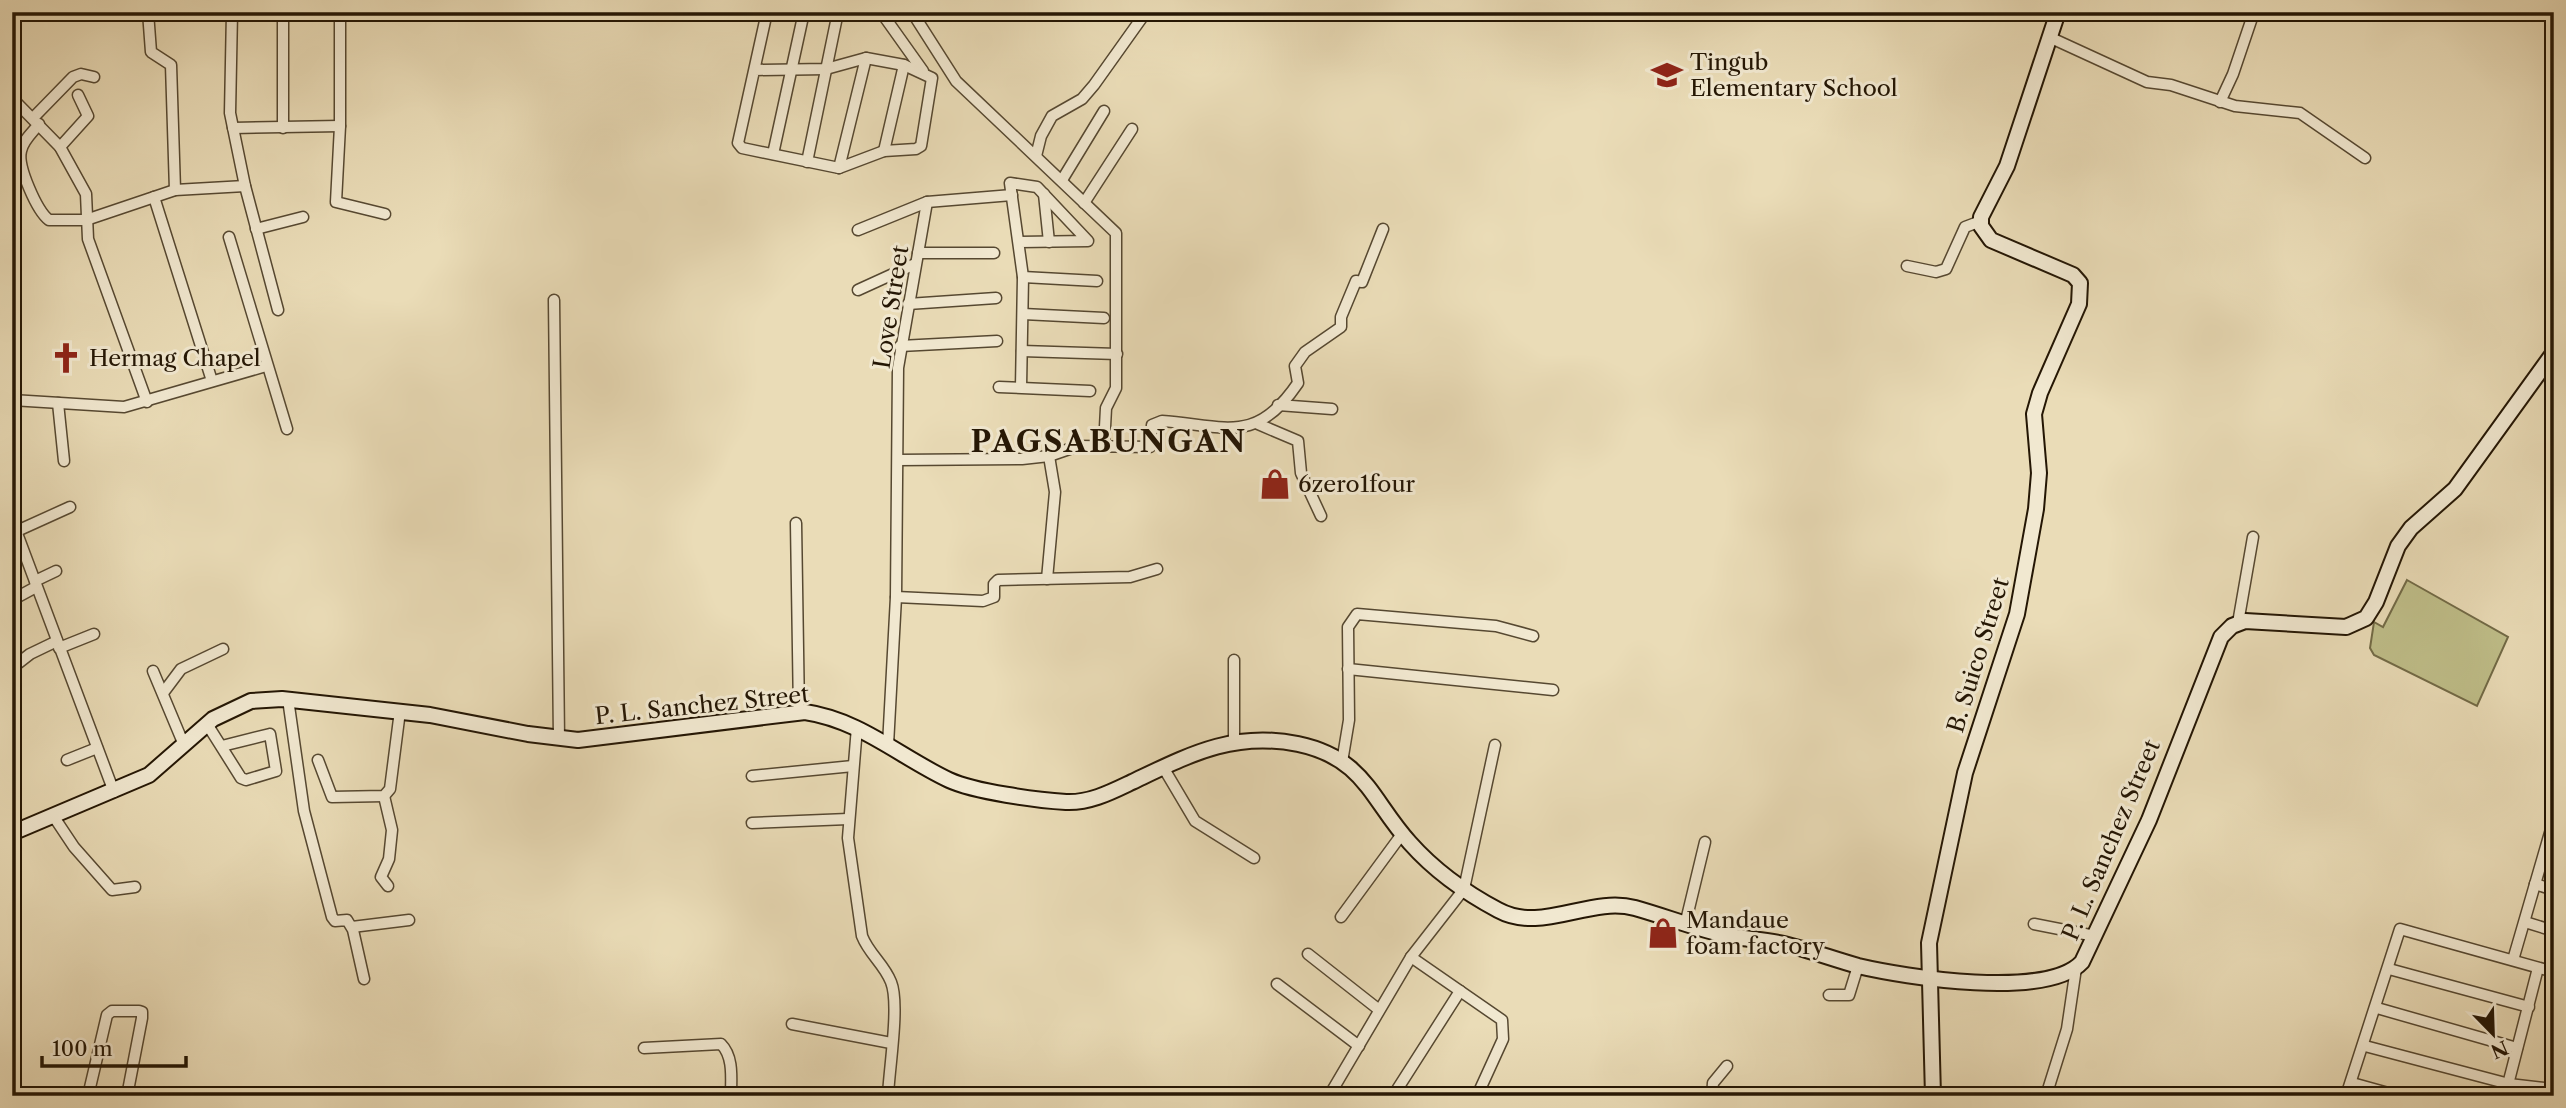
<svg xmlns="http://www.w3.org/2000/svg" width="2566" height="1108" font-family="'Libre Caslon Text',serif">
	<rect width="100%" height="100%" fill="#eadcb7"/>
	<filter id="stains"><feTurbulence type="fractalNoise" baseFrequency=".00286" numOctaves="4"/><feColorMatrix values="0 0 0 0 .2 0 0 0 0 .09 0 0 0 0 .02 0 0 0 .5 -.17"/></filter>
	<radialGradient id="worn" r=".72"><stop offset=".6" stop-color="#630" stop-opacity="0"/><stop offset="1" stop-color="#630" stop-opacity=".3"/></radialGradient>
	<path fill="#bfbe89" stroke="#726a46" stroke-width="2" d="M2407 580 2508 637 2477 706 2374 655 2370 648 2374 622 2383 627Z"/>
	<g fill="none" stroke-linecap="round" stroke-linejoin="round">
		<defs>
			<g id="street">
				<path d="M148 12 151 52 171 65 175 190"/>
				<path d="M232 12 230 113 245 186 278 310"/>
				<path d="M340 12V126L336 202 385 214"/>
				<path d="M881 12 923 71"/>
				<path d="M912 12 956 81 1116 233V388L1106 408 1104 446"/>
				<path d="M2049 37 2147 82 2171 85 2235 106 2300 113 2365 158"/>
				<path d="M755 70 826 69 866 58 904 65 932 78 921 146 916 149 884 151 839 168 742 148 738 143 767 12"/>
				<path d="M12 98 60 147 86 194 88 239 147 402"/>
				<path d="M2220 102 2233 74 2254 12"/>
				<path d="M34 117 73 77 81 74 94 77"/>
				<path d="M39 124C33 132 23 140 21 151 17 166 37 211 49 220H86L175 190 245 186"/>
				<path d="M233 128 340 126"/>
				<path d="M283 128V12"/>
				<path d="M60 147 88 116 78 95"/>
				<path d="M884 151 904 65"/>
				<path d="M773 154 804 12"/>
				<path d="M1036 156 1041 136 1052 116 1082 99 1094 85 1146 12"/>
				<path d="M807 162 838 12"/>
				<path d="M839 168 866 58"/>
				<path d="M1062 180 1104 111"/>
				<path d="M1044 194 1049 242"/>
				<path d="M154 197 212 381"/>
				<path d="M1084 203 1132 129"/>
				<path d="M256 229 303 217"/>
				<path d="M858 230 927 202 1012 195"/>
				<path d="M229 237 287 429"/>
				<path d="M1020 242 1088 241 1037 187 1010 183 1023 277 1021 387"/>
				<path d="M918 253H994"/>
				<path d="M1907 266 1936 272 1946 269 1965 227 1981 221"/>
				<path d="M1023 277 1097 281"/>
				<path d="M858 290 915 264"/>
				<path d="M554 300 559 739"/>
				<path d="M908 304 996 298"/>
				<path d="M1023 314 1104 318"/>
				<path d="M900 346 997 341"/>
				<path d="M1022 351 1117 354"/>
				<path d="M999 387 1090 391"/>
				<path d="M12 400 124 407 266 366"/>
				<path d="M58 403 64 461"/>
				<path d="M1278 405 1332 409"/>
				<path d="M1258 424 1298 441 1301 473 1321 516"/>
				<path d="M898 460 1022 459 1049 456 1078 446 1150 447 1152 425 1162 421C1226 426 1256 445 1298 383L1295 366 1305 352 1341 327V317L1356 281 1362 282 1383 229"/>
				<path d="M12 520 114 792"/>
				<path d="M796 523 799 713"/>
				<path d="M17 531 70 507"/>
				<path d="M1047 579 1055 492 1049 456"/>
				<path d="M35 581 56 571"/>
				<path d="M896 597 983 601 994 597V584L998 580 1130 577 1157 569"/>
				<path d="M12 600 36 587"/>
				<path d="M2238 623 2253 537"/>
				<path d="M59 648 94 634"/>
				<path d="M1234 660V741"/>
				<path d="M12 668 30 654 57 641"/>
				<path d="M1348 669 1553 690"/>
				<path d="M153 671 184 745"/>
				<path d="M163 693 181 669 223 649"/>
				<path d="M288 699 304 811 332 917 335 921 347 920 353 930 364 979"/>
				<path d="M207 724 241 778 246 780 276 771 270 734 222 746"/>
				<path d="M857 727 848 838 862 936C869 954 884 964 891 982 900 1004 889 1069 888 1096"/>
				<path d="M888 745 896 597 898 368 927 202"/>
				<path d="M67 760 97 748"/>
				<path d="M318 760 332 797 384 796 390 789 400 711"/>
				<path d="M1342 762 1349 720 1348 627 1357 614 1496 626 1533 636"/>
				<path d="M1163 767 1195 821 1254 858"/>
				<path d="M752 776 853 766"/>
				<path d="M384 796 392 830 389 859 381 877 388 886"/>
				<path d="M54 817 74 847 112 890 135 887"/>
				<path d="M752 823 848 819"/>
				<path d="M2535 884 2554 890"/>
				<path d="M1341 917 1402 834"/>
				<path d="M2525 922 2554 931"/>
				<path d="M2034 924 2095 936"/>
				<path d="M1685 925 1705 842"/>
				<path d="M352 927 409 920"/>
				<path d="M1308 954 1378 1009"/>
				<path d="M1411 957 1502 1020 1503 1039 1477 1096"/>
				<path d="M2513 960 2554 819"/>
				<path d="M2389 969 2529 1007"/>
				<path d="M1277 984 1359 1046"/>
				<path d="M1829 995H1849L1858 966"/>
				<path d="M2377 1008 2517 1048"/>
				<path d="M792 1024 891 1043"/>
				<path d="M2365 1046 2509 1084 2554 1089"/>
				<path d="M644 1048 721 1044C734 1057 731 1079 731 1096"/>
				<path d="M2352 1083 2399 1096"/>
				<path d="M88 1096 107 1015 112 1011H139L142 1012V1018L127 1096"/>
				<path d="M1329 1096 1411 957 1464 889 1495 745"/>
				<path d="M1393 1096 1460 991"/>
				<path d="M1712 1096 1713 1083 1727 1066"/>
				<path d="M2046 1096 2067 1029 2076 968"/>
				<path d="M2346 1096 2400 929 2554 972"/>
				<path d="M2505 1096 2538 968"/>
				<path d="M2548 1096 2554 1074"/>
			</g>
			<g id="secondary">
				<path d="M12 833 149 775 213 719 251 701 282 699 430 715 528 734 578 740 805 712C860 720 900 757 949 780 975 792 1037 800 1066 802 1090 803 1111 792 1132 782 1189 755 1233 731 1298 744 1365 758 1371 800 1410 843 1434 870 1466 893 1498 910 1542 934 1589 896 1635 908 1667 917 1697 929 1729 936 1747 939 1766 940 1784 944 1809 950 1833 959 1858 966 1905 977 2047 1000 2082 962L2149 820 2221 637 2232 626 2245 621 2346 627 2366 618 2376 602 2398 546 2411 528 2455 489 2554 352"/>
				<path d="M1933 1096 1929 943 1965 773 2017 614 2036 509 2039 473 2034 414 2040 393 2079 304 2080 283 2073 275 1991 240 1981 226V217L2007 166 2058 12"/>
			</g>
		</defs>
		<use href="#street" stroke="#564831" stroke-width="13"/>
		<use href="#secondary" stroke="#241604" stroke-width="18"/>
		<use href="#street" stroke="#f1e8d0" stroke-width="10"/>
		<use href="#secondary" stroke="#f1e8d0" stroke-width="14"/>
	</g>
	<defs>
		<symbol id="school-bare" viewBox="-9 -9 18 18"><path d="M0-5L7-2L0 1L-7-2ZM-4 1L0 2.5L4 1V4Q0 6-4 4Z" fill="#8f2418" stroke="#f1e8d0" stroke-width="2.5" paint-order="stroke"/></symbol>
		<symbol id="church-bare" viewBox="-9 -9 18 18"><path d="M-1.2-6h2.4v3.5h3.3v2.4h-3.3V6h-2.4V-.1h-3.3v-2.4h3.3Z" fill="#8f2418" stroke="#f1e8d0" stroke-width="2.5" paint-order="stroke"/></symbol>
		<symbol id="shop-bare" viewBox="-9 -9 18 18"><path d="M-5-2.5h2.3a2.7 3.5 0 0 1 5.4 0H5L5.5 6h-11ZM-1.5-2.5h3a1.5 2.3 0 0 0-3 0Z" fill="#8f2418" stroke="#f1e8d0" stroke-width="2.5" paint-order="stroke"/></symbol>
	</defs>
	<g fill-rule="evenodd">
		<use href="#school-bare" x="1645" y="53" width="44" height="44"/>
		<use href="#church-bare" x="44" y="336" width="44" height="44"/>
		<use href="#shop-bare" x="1253" y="462" width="44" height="44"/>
		<use href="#shop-bare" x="1641" y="911" width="44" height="44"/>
	</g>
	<g text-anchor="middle" stroke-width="6" stroke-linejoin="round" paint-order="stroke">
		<g font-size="23" fill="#241604" stroke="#f1e8d0" text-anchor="start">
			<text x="1690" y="70">Tingub<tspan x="1690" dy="26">Elementary School</tspan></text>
			<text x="89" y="366">Hermag Chapel</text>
			<text x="1298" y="492">6zero1four</text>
			<text x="1686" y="928">Mandaue<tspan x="1686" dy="26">foam factory</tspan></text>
		</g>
		<g font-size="23" fill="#241604" stroke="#f1e8d0">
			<text transform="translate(891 307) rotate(-81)" y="8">Love Street</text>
			<text transform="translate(1978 655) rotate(-73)" y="8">B. Suico Street</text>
			<text transform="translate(702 705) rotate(-6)" y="8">P. L. Sanchez Street</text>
			<text transform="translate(2111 840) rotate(-67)" y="8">P. L. Sanchez Street</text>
		</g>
		<g font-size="30" font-weight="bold" letter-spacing="2" fill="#241604" stroke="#f1e8d0">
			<text x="1109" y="452">PAGSABUNGAN</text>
		</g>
	</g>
	<rect width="2566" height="1108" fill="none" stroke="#eadcb7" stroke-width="42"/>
	<rect x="14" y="14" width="2538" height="1080" fill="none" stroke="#241604" stroke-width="3.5"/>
	<rect x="21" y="21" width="2524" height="1066" fill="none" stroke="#241604" stroke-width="2"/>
	<g transform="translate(2493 1034) rotate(157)" stroke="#f1e8d0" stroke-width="5" paint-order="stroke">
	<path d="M0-5L12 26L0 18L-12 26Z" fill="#241604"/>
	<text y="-10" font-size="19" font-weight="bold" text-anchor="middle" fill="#241604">N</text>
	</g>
	<path d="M42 1056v10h144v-10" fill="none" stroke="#241604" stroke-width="3.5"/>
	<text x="52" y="1056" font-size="21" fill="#241604" stroke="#f1e8d0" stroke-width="5" paint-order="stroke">100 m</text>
	<rect width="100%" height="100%" filter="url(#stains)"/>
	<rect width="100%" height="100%" fill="url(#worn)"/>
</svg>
